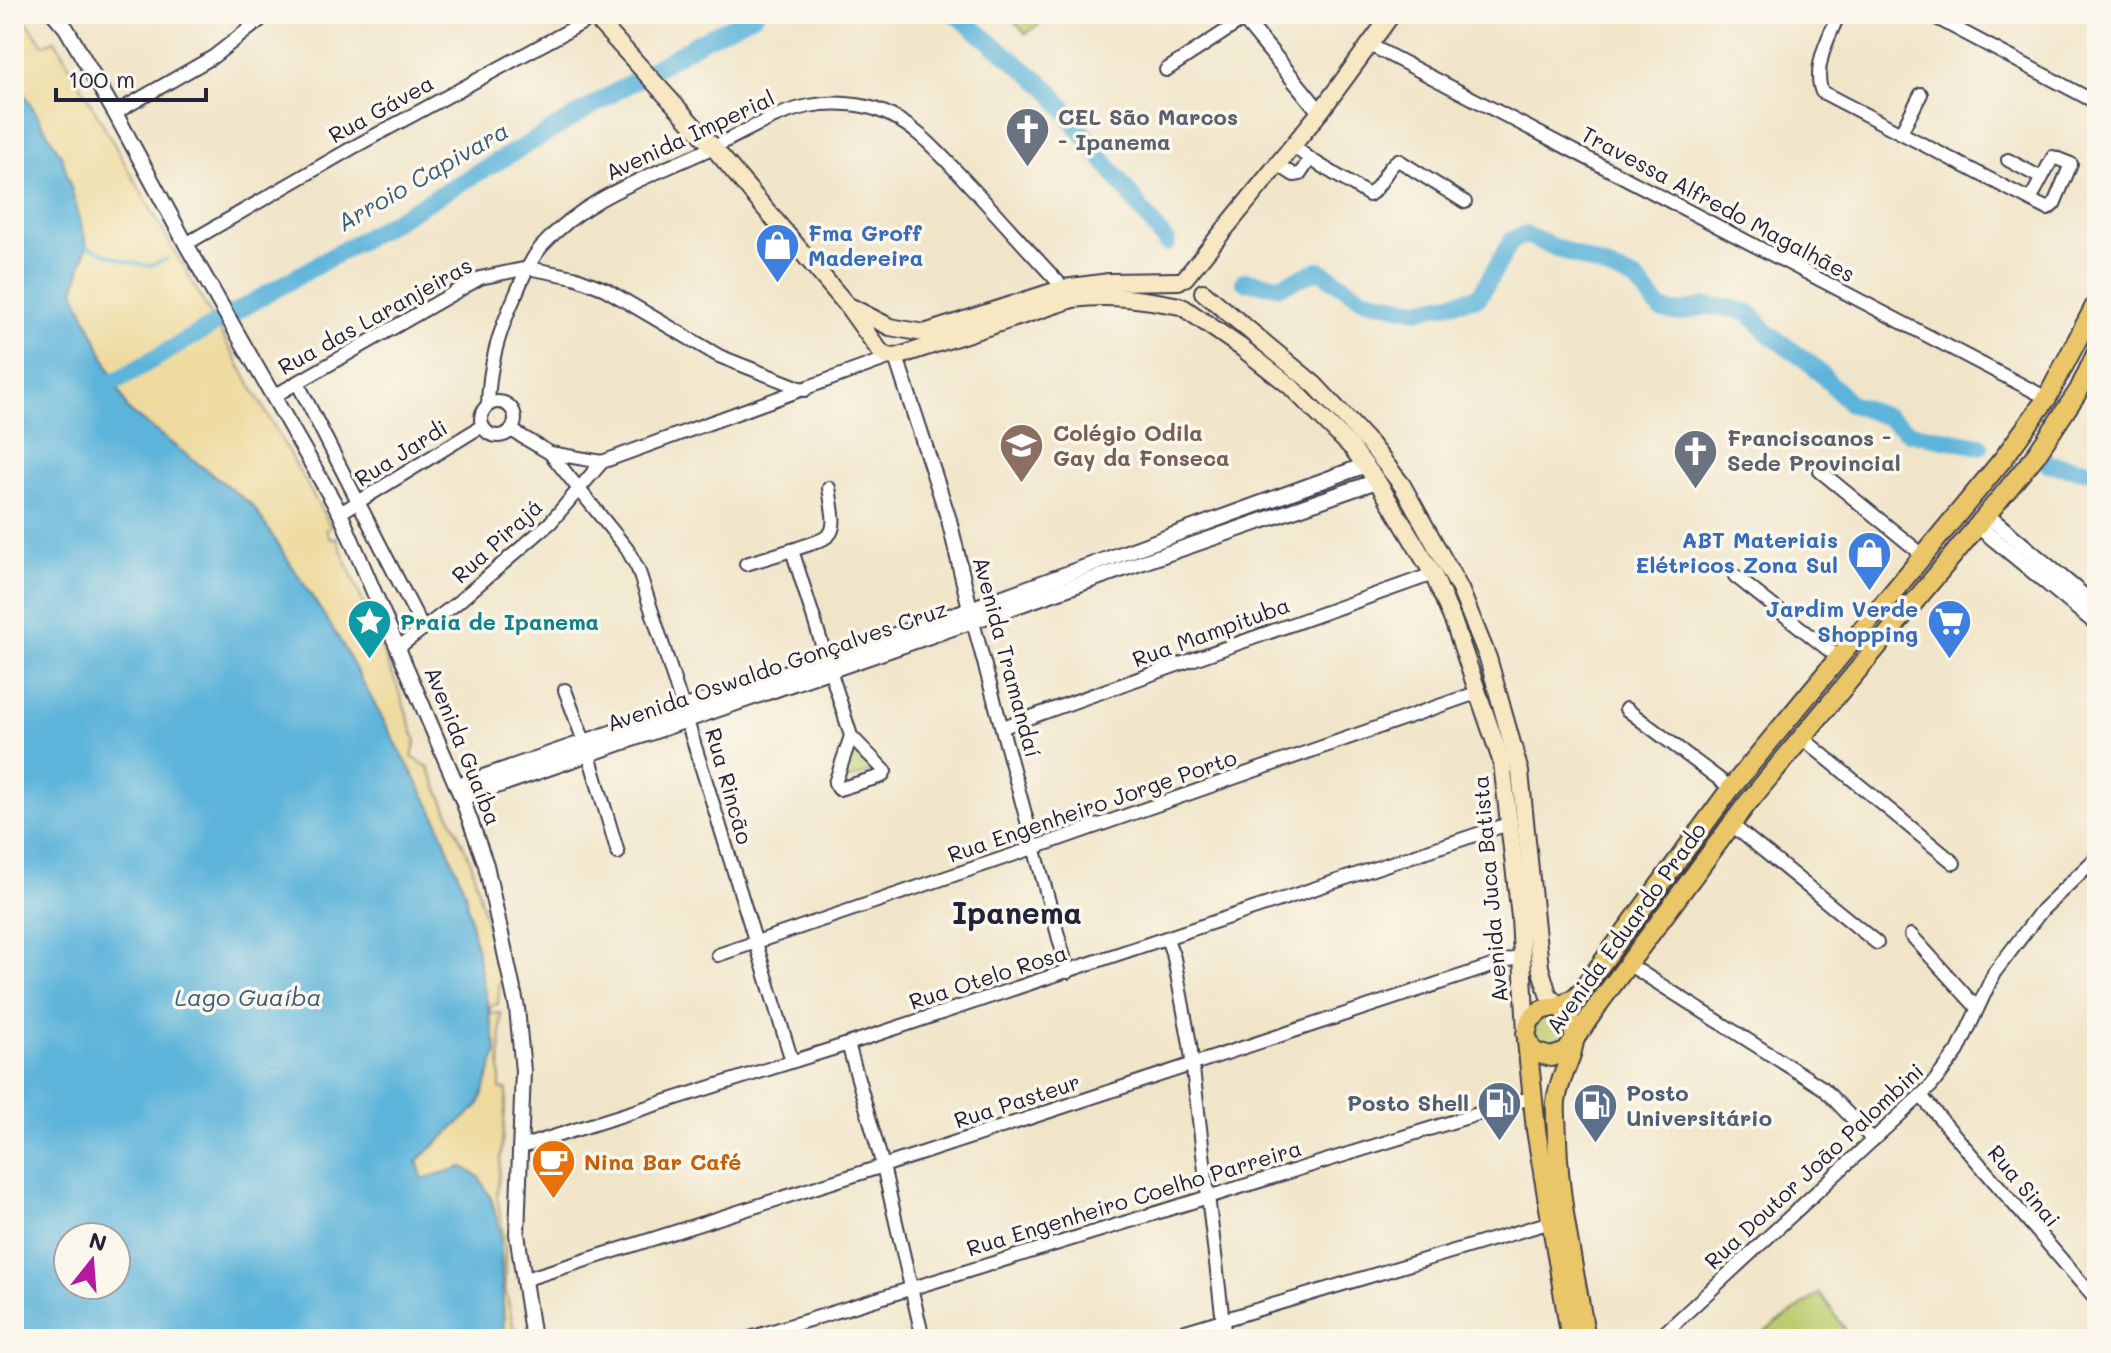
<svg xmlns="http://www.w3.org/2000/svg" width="2111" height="1353" font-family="Mali,sans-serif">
	<rect width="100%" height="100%" fill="#fbf7ec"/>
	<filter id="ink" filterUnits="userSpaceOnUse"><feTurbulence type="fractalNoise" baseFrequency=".0125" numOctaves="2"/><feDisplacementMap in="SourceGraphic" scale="16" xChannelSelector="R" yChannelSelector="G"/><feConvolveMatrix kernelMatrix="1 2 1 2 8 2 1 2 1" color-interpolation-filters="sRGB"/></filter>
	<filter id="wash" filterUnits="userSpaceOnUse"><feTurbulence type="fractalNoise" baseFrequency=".006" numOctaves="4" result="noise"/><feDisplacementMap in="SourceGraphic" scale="32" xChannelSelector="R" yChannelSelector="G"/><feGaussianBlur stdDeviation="1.8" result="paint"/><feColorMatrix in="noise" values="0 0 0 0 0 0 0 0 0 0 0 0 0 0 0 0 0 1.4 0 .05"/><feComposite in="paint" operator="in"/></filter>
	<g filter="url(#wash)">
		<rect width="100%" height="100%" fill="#f1e5c9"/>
		<g fill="#bccc6f" stroke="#6f7755" stroke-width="2">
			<path d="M1007 14H1054L1026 34Z"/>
			<path d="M853 745 877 770 842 782Z"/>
			<circle cx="1550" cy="1033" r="16"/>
			<path d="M1820 1293 1852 1339H1754Z"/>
		</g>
		<path fill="#eeda9e" stroke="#887e6c" stroke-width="2" d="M14 14H22L43 45 55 40 331 527 326 530 330 539 336 537 397 686 416 740 412 757 428 767 471 862 500 978 498 1004 490 1006 491 1014 501 1013 500 1089 507 1090 497 1195 505 1244V1287L516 1339H494L504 1326 500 1230 491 1199 479 1177 463 1167 422 1179 417 1161 479 1105 465 892 434 813 338 637 253 506 128 410 74 291 87 245 62 157 14 77Z"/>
		<path fill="#5db4da" stroke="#406b8a" stroke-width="2" fill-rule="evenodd" d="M14 77 62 157 87 245 74 291 128 410 253 506 338 637 434 813 465 892 497 1052 479 1105 417 1161 423 1179 463 1167 479 1177 491 1199 500 1230 504 1326 494 1339H14ZM68 1237H116V1285H68Z"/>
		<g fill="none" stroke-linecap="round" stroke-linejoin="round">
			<path stroke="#5db4da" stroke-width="3" d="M87 246 125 261 149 266 167 259"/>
			<g stroke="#5db4da" stroke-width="18">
				<path d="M955 14 1049 89 1167 243"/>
				<path d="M1244 281 1280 286 1319 270 1362 298 1417 310 1479 297 1512 240 1525 235 1636 280 1660 309 1678 313 1705 306 1731 308 1751 314 1769 334 1811 364 1851 404 1887 417 1911 433 1980 446"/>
				<path d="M114 382 542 136 699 42 755 14"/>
				<path d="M2048 464 2097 472"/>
			</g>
		</g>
	</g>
	<g filter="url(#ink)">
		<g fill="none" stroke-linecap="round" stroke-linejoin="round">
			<defs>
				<g id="minor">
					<path d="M1839 14C1829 36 1812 68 1822 92L2030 200 2048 209 2054 204 2071 164 2053 157 2030 200"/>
					<path d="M1929 14 2097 103"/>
					<path d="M1370 45 2047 398"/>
					<path d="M1166 70 1244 19"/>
					<path d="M115 113 213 57 268 14"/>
					<path d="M1901 132 1921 94"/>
					<path d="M1310 159 1369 195C1382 187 1385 168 1398 160L1465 202"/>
					<path d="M2008 160 2041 178"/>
					<path d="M1278 165 1294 175 1300 174 1310 159 1293 146"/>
					<path d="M186 244 352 148 599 14"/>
					<path d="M297 382 423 629"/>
					<path d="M274 396 480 278 528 268 574 277 605 289 719 356 805 390"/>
					<circle cx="498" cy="419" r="17"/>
					<path d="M488 405C489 364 499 331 516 294 523 277 530 260 542 246 589 194 648 178 709 149 742 134 773 113 809 106 830 102 855 103 875 109 916 122 945 160 973 189 1004 222 1033 256 1064 288"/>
					<path d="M511 430 550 453 627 549 638 569C692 732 742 897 792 1061"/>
					<path d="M550 453 602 462"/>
					<path d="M1820 471 1924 556"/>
					<path d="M829 488C837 537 839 535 792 550L851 736 885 771 882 776 839 789 835 783 851 736"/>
					<path d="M340 513 482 426"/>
					<path d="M746 564 792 550"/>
					<path d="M1735 576 1840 659"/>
					<path d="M973 622 1068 972"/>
					<path d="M399 647 457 603 550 523 602 462 891 357"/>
					<path d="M565 690 589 755 618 853"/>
					<path d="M1626 709 1731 788"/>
					<path d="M1003 727 1433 574"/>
					<path d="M1801 737 1954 863"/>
					<path d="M1732 825 1877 943"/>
					<path d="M1911 935 1977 1008"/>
					<path d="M1167 939 1174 958 1190 1044 1225 1339"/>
					<path d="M718 955 1048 843 1479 692"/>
					<path d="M1628 964 1823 1088 1873 1140"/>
					<path d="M848 1044 883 1166 923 1339"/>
					<path d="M1921 1096 2097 1301"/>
					<path d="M521 1147 848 1044 1511 823"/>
					<path d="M523 1280 883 1166 1522 956"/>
					<path d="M747 1339 1533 1097"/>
					<path d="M1159 1339 1551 1222"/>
					<path d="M1658 1339 1931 1086 1958 1051 1994 973 2042 910 2097 857"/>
				</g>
				<g id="tertiary">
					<path d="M54 14 66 28 115 113 186 244 340 513 462 798 486 865 517 1008 523 1071 517 1234 533 1339"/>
					<path d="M1240 14 1320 112"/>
					<path d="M896 357 949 520 972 617"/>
					<path d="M1987 515 2097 607"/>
					<path d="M1978 526 2097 624"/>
					<path d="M457 786 970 609 1366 465"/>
					<path d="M462 798 1377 481"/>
				</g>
				<g id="secondary">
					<path d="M592 14 713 147 846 304 879 350 886 356 896 357 1073 299C1110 294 1143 299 1180 306"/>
					<path d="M1185 278 1320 112 1392 14"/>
					<path d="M1203 292 1315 385 1370 444 1402 485 1460 589 1488 658 1520 772 1540 967 1548 994 1559 1006"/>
					<path d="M851 307 890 327 924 333 1064 288 1109 282 1179 281"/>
					<path d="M1184 308 1242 348 1290 386 1352 448 1377 481 1433 574 1454 623 1502 763 1520 917 1526 1033"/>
				</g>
				<g id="primary">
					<path d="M2097 302 2047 398 2003 459 1731 788 1577 997 1559 1006 1541 1010 1530 1020 1526 1034 1531 1048 1537 1053 1551 1057 1566 1052 1600 1002 1746 805 2036 455 2079 390 2097 352"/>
					<path d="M1559 1006C1593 1039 1560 1064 1556 1102 1555 1114 1557 1127 1557 1139 1559 1206 1575 1273 1586 1339"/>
					<path d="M1527 1041 1536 1130 1571 1339"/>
				</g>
			</defs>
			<use href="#minor" stroke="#413f50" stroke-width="16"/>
			<use href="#tertiary" stroke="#413f50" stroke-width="18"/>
			<use href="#secondary" stroke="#413f50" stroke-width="20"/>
			<use href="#primary" stroke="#413f50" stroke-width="22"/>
			<use href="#minor" stroke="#fff" stroke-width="12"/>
			<use href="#tertiary" stroke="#fff" stroke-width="14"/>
			<use href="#secondary" stroke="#f7e8c3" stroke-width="16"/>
			<use href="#primary" stroke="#eac669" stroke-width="18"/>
		</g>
	</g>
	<defs>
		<symbol id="church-pin" viewBox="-11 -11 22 30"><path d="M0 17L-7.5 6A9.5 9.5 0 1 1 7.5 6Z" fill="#6b7280" stroke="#fbf7ec"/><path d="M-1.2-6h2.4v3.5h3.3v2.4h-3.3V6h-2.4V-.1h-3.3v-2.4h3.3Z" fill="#fff"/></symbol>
		<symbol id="shop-pin" viewBox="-11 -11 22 30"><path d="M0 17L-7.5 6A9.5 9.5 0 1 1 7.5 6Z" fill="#3f7fe0" stroke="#fbf7ec"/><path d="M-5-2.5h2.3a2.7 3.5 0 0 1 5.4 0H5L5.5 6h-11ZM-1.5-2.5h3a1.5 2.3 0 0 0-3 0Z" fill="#fff"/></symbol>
		<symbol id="school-pin" viewBox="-11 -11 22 30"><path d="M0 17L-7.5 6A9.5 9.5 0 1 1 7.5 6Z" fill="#8d6e63" stroke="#fbf7ec"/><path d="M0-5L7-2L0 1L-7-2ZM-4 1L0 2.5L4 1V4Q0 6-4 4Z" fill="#fff"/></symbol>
		<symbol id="sight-pin" viewBox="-11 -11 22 30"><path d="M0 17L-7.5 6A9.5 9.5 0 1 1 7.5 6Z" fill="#0f9aa8" stroke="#fbf7ec"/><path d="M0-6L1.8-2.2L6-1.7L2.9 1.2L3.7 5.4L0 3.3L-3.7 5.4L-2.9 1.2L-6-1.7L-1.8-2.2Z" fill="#fff"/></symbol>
		<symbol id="supermarket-pin" viewBox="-11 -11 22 30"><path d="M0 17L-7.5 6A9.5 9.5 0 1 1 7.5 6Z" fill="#3f7fe0" stroke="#fbf7ec"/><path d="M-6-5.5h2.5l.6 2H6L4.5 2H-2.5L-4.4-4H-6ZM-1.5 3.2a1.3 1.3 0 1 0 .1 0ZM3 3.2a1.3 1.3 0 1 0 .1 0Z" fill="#fff"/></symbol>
		<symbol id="fuel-pin" viewBox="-11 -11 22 30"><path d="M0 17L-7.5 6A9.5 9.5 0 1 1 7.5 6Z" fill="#5c6f8a" stroke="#fbf7ec"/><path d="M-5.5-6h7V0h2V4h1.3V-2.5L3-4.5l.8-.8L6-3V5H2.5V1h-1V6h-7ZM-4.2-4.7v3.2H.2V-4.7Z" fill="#fff"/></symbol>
		<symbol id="cafe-pin" viewBox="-11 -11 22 30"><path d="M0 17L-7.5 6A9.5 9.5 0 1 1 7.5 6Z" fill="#e8710a" stroke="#fbf7ec"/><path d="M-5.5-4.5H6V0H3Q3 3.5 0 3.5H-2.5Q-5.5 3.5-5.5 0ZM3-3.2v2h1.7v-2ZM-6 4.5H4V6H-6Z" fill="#fff"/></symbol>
	</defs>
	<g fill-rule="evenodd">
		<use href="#church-pin" x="1002" y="104" width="51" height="69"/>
		<use href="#shop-pin" x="752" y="220" width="51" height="69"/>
		<use href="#school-pin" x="996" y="420" width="51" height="69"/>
		<use href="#church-pin" x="1670" y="426" width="51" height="69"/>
		<use href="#shop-pin" x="1844" y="528" width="51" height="69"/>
		<use href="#sight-pin" x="344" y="596" width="51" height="69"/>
		<use href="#supermarket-pin" x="1924" y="596" width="51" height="69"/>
		<use href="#fuel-pin" x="1474" y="1078" width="51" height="69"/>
		<use href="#fuel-pin" x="1570" y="1080" width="51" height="69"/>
		<use href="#cafe-pin" x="528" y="1136" width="51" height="69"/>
	</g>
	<g text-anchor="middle" stroke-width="7" stroke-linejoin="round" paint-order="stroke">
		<g font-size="22" fill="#22223b" stroke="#fbf7ec">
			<text transform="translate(381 109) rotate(-29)" y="8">Rua Gávea</text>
			<text transform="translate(690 135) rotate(-25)" y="8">Avenida Imperial</text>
			<text transform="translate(1718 204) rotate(28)" y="8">Travessa Alfredo Magalhães</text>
			<text transform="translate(375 316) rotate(-29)" y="8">Rua das Laranjeiras</text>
			<text transform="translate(401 453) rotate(-32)" y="8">Rua Jardi</text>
			<text transform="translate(497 541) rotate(-42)" y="8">Rua Pirajá</text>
			<text transform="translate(1211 632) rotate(-20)" y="8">Rua Mampituba</text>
			<text transform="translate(1007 657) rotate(75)" y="8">Avenida Tramandaí</text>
			<text transform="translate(777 666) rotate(-19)" y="8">Avenida Oswaldo Gonçalves Cruz</text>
			<text transform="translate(463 746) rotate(68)" y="8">Avenida Guaíba</text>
			<text transform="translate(729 786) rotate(74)" y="8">Rua Rincão</text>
			<text transform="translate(1092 806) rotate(-19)" y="8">Rua Engenheiro Jorge Porto</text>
			<text transform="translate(1490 889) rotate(-95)" y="8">Avenida Juca Batista</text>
			<text transform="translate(1626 928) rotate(-54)" y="8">Avenida Eduardo Prado</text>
			<text transform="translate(988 977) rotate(-18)" y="8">Rua Otelo Rosa</text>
			<text transform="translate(1017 1101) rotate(-18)" y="8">Rua Pasteur</text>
			<text transform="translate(1814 1166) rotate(-43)" y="8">Rua Doutor João Palombini</text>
			<text transform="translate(2024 1186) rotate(50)" y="8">Rua Sinai</text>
			<text transform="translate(1134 1198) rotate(-17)" y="8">Rua Engenheiro Coelho Parreira</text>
		</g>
		<g font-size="22" font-weight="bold" fill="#5b616d" stroke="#fbf7ec" text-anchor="start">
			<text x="1058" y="125">CEL São Marcos<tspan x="1058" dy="25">- Ipanema</tspan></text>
			<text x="1727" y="446">Franciscanos -<tspan x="1727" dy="25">Sede Provincial</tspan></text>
		</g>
		<g font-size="22" font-weight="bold" fill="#366cbe" stroke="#fbf7ec" text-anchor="end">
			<text x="808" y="241" text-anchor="start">Fma Groff<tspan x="808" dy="25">Madereira</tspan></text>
			<text x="1838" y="548">ABT Materiais<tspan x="1838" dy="25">Elétricos Zona Sul</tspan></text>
			<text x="1918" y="617">Jardim Verde<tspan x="1918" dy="25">Shopping</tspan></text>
		</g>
		<g font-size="22" font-weight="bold" fill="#785e54" stroke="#fbf7ec" text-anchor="start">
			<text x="1053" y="441">Colégio Odila<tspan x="1053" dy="25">Gay da Fonseca</tspan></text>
		</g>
		<g font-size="22" font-weight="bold" fill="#0d838f" stroke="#fbf7ec" text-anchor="start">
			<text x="400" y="630">Praia de Ipanema</text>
		</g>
		<g font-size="22" font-weight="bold" fill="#4e5e75" stroke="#fbf7ec" text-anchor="start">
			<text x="1626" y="1101">Posto<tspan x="1626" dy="25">Universitário</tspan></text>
			<text x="1469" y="1111" text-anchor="end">Posto Shell</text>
		</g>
		<g font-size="22" font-weight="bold" fill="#c56008" stroke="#fbf7ec" text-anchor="start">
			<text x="584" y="1170">Nina Bar Café</text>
		</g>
		<g font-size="24" font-style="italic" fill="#3a5c7b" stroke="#fbf7ec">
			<text transform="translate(423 177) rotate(-30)" y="8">Arroio Capivara</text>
			<text x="248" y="1006">Lago Guaíba</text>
		</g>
		<g font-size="30" font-weight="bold" fill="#22223b" stroke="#fbf7ec">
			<text x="1017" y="924">Ipanema</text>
		</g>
	</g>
	<rect width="2111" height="1353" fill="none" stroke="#fbf7ec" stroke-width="48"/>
	<g transform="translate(92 1261) rotate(17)"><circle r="38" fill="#fbf7ec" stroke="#a4a2a5" stroke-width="2"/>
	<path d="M0-6L14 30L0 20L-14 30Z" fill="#b5179e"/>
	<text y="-12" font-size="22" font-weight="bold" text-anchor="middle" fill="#22223b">N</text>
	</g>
	<path d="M56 88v12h150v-12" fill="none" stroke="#22223b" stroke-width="4"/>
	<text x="68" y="88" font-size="24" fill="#22223b" stroke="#fbf7ec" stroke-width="6" paint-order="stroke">100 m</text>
</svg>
